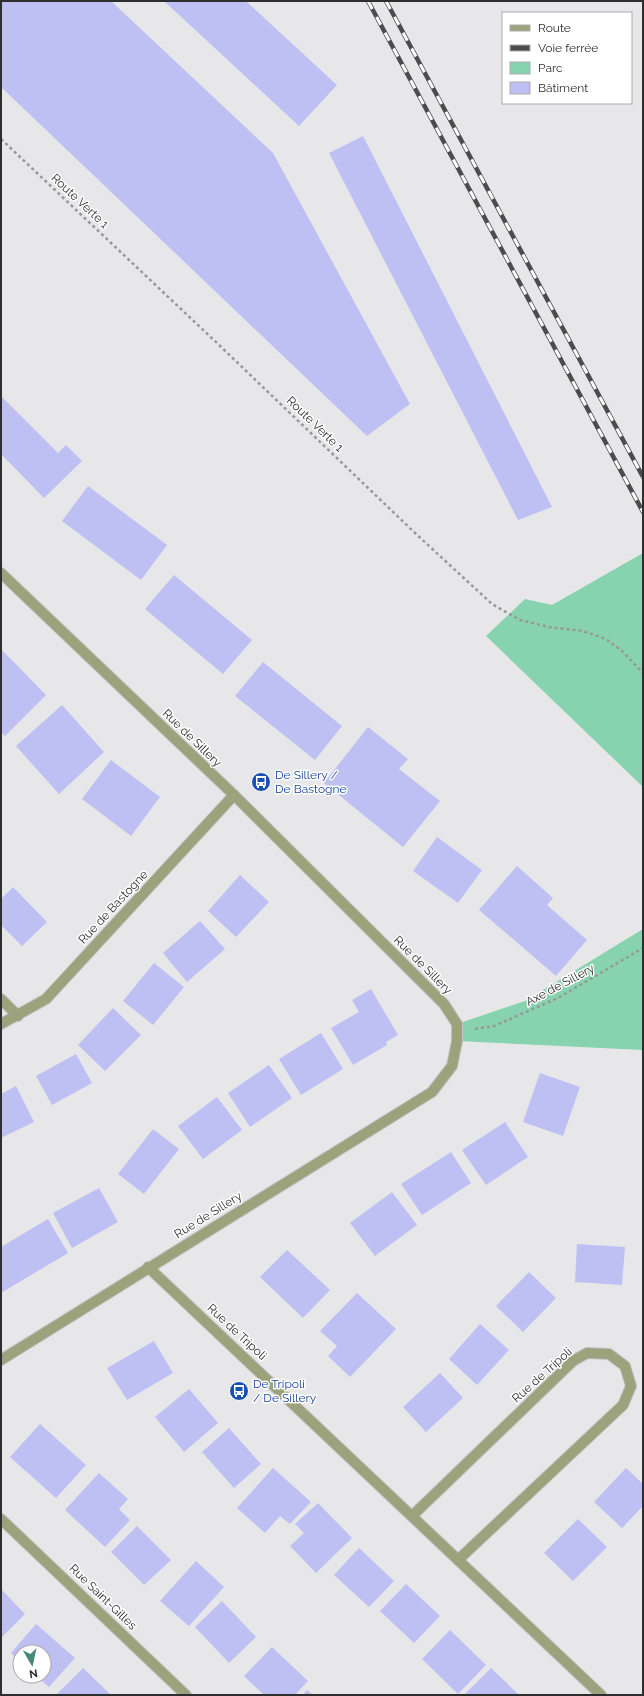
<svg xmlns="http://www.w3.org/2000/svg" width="644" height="1696" font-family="Raleway,sans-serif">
	<rect width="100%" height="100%" fill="#e7e7e9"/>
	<g fill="#87d3af">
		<path d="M643 553V787L486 636 525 599 552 605Z"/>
		<path d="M643 929V1050L457 1041V1024L525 1001Z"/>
	</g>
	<g fill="#bec0f4">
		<path d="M1 1H111L273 153 410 404 367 436 1 87Z"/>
		<path d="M164 1H246L337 85 299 126Z"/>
		<path d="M363 136 552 507 518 520 329 153Z"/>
		<path d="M2 397 58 453 66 445 82 461 44 498 1 454V399Z"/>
		<path d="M88 486 167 545 141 580 62 521Z"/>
		<path d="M174 575 252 640 223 674 145 609Z"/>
		<path d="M2 650 46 695 5 736 1 732Z"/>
		<path d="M263 662 342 726 315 760 235 696Z"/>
		<path d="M62 705 104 752 59 794 16 746Z"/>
		<path d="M368 727 408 759 399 769 440 801 403 847 324 783Z"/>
		<path d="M111 760 160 797 131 836 82 799Z"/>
		<path d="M437 837 482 870 458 903 413 871Z"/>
		<path d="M517 866 553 898 547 905 587 940 556 976 479 910Z"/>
		<path d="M240 875 269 902 236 937 208 911Z"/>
		<path d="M13 887 47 922 22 946 1 925V899Z"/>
		<path d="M200 921 225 949 187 982 163 953Z"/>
		<path d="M154 963 184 987 153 1025 123 1001Z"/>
		<path d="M371 989 398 1035 386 1042 387 1045 353 1065 331 1028 359 1012 352 1000Z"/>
		<path d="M113 1008 141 1035 105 1071 78 1045Z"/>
		<path d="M321 1033 343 1069 301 1095 279 1059Z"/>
		<path d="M76 1054 92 1083 52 1105 36 1076Z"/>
		<path d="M269 1065 292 1098 250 1127 228 1093Z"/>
		<path d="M540 1073 580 1087 563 1136 523 1122Z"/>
		<path d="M16 1086 34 1122 1 1138V1094Z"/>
		<path d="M217 1097 242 1130 203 1159 178 1126Z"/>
		<path d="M505 1122 528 1157 486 1185 462 1150Z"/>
		<path d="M153 1129 179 1149 144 1194 118 1174Z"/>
		<path d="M451 1152 471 1183 422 1215 401 1184Z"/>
		<path d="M99 1188 118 1222 72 1248 53 1213Z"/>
		<path d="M392 1192 417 1225 375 1256 350 1223Z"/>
		<path d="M48 1219 68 1253 1 1293V1247Z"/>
		<path d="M577 1244 625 1247 622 1285 575 1282Z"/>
		<path d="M287 1250 330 1290 303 1318 260 1277Z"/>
		<path d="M529 1272 556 1298 523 1332 496 1306Z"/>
		<path d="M357 1293 396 1329 350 1377 328 1356 337 1346 320 1331Z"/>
		<path d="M480 1324 509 1350 477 1385 449 1359Z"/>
		<path d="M154 1341 173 1373 127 1400 107 1368Z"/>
		<path d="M440 1373 463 1398 426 1432 403 1407Z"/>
		<path d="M189 1389 218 1423 184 1452 155 1417Z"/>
		<path d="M40 1424 86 1465 56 1498 10 1457Z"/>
		<path d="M229 1428 261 1464 234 1488 202 1452Z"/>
		<path d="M273 1468 311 1502 290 1524 280 1516 265 1533 237 1508Z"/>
		<path d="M626 1468 643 1484V1506L622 1528 594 1502Z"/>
		<path d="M99 1473 128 1499 119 1509 130 1520 105 1547 65 1510Z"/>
		<path d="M318 1503 352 1538 316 1573 290 1546 304 1533 295 1524Z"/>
		<path d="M578 1519 607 1547 573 1581 544 1553Z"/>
		<path d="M137 1526 171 1560 144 1585 111 1552Z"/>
		<path d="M359 1548 394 1581 369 1607 334 1575Z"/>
		<path d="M196 1561 224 1587 189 1626 160 1601Z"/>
		<path d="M406 1584 440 1616 414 1643 380 1611Z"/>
		<path d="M1 1589 25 1614 1 1638Z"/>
		<path d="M222 1601 256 1637 229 1663 195 1627Z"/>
		<path d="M36 1624 75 1658 49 1687 36 1676H44V1652H20V1662L11 1653Z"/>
		<path d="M450 1630 486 1665 458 1694 422 1659Z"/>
		<path d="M272 1647 308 1681 295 1695H264L244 1676Z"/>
		<path d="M83 1668 111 1695H56Z"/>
		<path d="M491 1668 519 1695H464Z"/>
		<path d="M307 1690 313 1695H303Z"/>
	</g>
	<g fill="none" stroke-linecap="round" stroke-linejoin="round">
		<defs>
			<g id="street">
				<path d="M1 573 234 795 444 1004 457 1024V1041L452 1066 432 1092 1 1360"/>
				<path d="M1 999 18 1016"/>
				<path d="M1 1024 46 999 234 795"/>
				<path d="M148 1267 601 1695"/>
				<path d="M412 1516 573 1361 587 1353 609 1354 625 1366 631 1386 623 1405 458 1560"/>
				<path d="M1 1519 186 1695"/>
			</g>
		</defs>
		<use href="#street" stroke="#c2c2c4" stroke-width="12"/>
		<g stroke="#989899" stroke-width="2.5" stroke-dasharray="3 3" stroke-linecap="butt">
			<path d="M1 139 218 344 415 533 492 604 520 620 549 627 583 631 606 639 622 651 643 673"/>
			<path d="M475 1029 494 1026 558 998 643 948"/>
		</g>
		<use href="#street" stroke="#9ca27b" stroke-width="10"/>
		<defs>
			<g id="rail">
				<path d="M368 1 643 512"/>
				<path d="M386 1 643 477"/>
			</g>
		</defs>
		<use href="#rail" stroke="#4c4c4d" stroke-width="4.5"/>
		<use href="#rail" stroke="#fff" stroke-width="3" stroke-dasharray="9" stroke-linecap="butt"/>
	</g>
	<defs>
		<symbol id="bus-disc" viewBox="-11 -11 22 22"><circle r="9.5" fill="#1a4fb4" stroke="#fff"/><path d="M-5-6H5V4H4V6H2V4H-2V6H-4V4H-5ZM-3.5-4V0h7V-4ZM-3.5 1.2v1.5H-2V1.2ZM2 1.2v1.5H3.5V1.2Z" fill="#fff"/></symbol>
	</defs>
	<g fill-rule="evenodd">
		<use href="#bus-disc" x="250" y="771" width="22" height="22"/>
		<use href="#bus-disc" x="228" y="1380" width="22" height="22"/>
	</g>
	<g text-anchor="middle" stroke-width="3" stroke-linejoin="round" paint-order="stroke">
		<g font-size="12" fill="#2e2e2f" stroke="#fff">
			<text transform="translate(80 201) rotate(43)" y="4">Route Verte 1</text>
			<text transform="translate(315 424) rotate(44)" y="4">Route Verte 1</text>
			<text transform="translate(192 738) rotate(44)" y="4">Rue de Sillery</text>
			<text transform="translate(113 907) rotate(-47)" y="4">Rue de Bastogne</text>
			<text transform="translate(423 965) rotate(45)" y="4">Rue de Sillery</text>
			<text transform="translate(560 985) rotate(-28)" y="4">Axe de Sillery</text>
			<text transform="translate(208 1215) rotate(-32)" y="4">Rue de Sillery</text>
			<text transform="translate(237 1332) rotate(43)" y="4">Rue de Tripoli</text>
			<text transform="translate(542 1375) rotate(-42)" y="4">Rue de Tripoli</text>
			<text transform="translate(103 1597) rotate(44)" y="4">Rue Saint-Gilles</text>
		</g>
		<g font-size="12" fill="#164399" stroke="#fff" text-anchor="start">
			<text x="275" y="779">De Sillery /<tspan x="275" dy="14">De Bastogne</tspan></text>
			<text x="253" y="1388">De Tripoli<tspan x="253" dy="14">/ De Sillery</tspan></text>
		</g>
	</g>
	<rect width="644" height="1696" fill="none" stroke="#2e2e2f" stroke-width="4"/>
	<rect x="502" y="12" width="130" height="92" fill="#ffffff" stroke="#ababac"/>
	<rect x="510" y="25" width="20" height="6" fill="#9ca27b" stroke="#ababac"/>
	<text x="538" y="32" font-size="12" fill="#2e2e2f">Route</text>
	<rect x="510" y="45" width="20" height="6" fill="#4c4c4d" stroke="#ababac"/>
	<text x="538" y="52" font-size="12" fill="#2e2e2f">Voie ferrée</text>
	<rect x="510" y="62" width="20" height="12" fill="#87d3af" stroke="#ababac"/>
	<text x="538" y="72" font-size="12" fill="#2e2e2f">Parc</text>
	<rect x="510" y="82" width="20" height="12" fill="#bec0f4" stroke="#ababac"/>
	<text x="538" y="92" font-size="12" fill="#2e2e2f">Bâtiment</text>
	<g transform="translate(32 1664) rotate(171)"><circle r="19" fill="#ffffff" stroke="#ababac"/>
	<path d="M0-3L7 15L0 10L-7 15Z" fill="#458879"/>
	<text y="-6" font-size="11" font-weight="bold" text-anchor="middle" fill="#2e2e2f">N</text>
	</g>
</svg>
